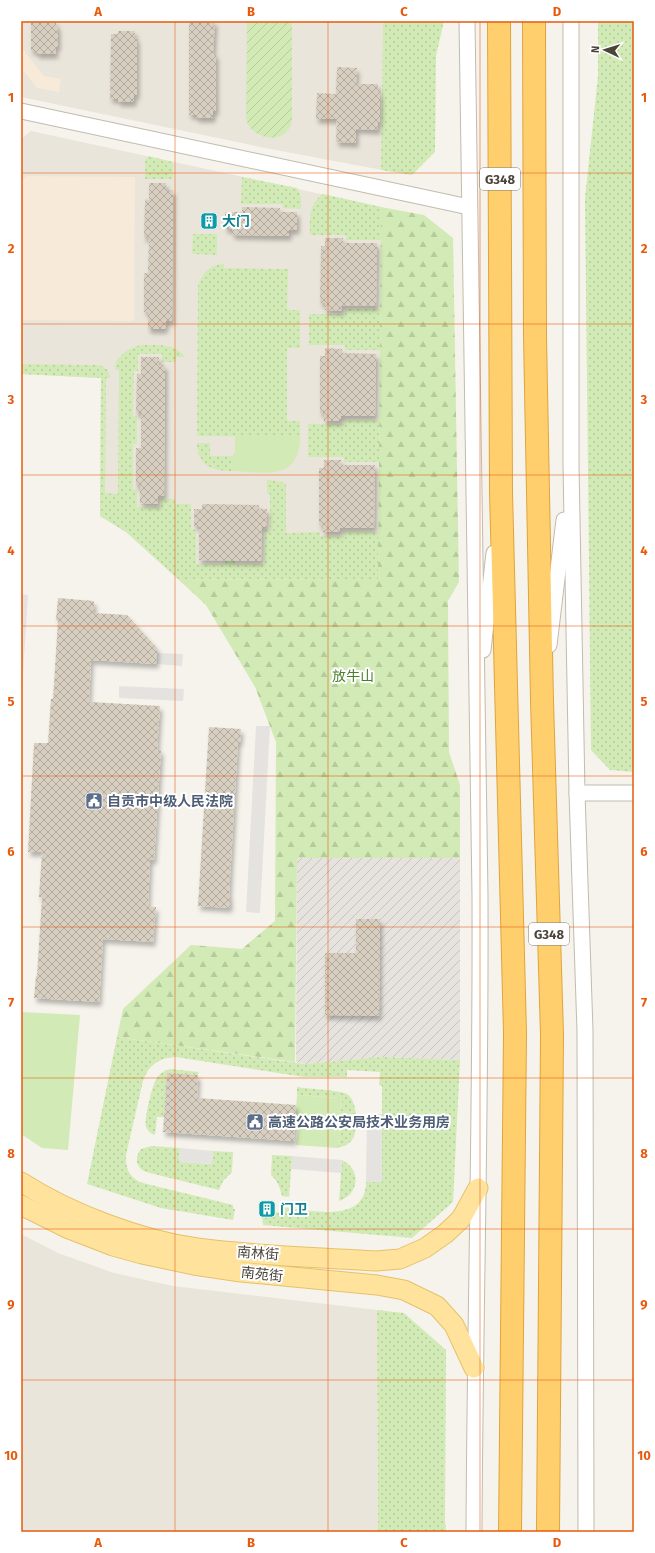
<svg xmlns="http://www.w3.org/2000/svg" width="655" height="1553" font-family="'Fira Sans','Noto Sans SC',sans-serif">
	<defs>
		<pattern id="industrial-furrows" width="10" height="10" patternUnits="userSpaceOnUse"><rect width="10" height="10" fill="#e6e2dd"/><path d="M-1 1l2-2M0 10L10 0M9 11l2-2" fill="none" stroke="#c7c3be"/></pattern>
		<pattern id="grass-dots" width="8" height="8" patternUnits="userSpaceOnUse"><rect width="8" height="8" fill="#d2eab5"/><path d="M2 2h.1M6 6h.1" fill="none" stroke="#b6ca9c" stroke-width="1.8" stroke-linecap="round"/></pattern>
		<pattern id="forest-firs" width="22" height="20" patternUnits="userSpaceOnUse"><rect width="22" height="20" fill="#d2eab5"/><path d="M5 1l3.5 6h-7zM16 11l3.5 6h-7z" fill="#b6ca9c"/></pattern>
		<pattern id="garden-furrows" width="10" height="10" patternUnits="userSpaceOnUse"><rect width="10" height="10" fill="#d2eab5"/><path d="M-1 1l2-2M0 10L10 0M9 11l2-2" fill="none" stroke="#b6ca9c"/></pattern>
		<pattern id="building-cross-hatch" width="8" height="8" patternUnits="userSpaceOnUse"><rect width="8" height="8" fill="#d8cfc1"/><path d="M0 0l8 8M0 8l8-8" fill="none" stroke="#b1aa9e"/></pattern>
		<filter id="shadow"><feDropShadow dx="2.5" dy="4.5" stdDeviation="2" flood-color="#0004"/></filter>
	</defs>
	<rect width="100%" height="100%" fill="#f6f3ec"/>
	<g fill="#eae5da">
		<path d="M21 21H383L382 170 265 148 21 97Z"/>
		<path d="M31 131 381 207 378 580 178 579 126 532 100 516 101 378 21 374V139Z"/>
		<path d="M21 1234 58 1253 114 1273 173 1286 377 1310 378 1532H21Z"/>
	</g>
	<g fill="#f7ead8">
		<path d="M21 47 44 76 61 79 59 92 37 88 21 68Z"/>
		<path d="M27 176 135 177 134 321 21 320V181Z"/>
	</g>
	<path fill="url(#industrial-furrows)" d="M297 858H460V1060L382 1057 305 1064 296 1062Z"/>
	<g fill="url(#grass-dots)">
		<path d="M383 21H444L436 56 435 152 412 175 381 170Z"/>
		<path d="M598 21H634V772L610 770 591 750 585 198 598 76Z"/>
		<path d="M148 156 173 162V179H145V162Z"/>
		<path d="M242 177 297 188 301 196V209L283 208V204H241Z"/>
		<path d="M323 194 381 207V240H346V235H310C310 219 308 204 323 194Z"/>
		<path d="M193 234H217V255L192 254Z"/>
		<path d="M221 264H224V268L288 269 287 310H300V348H287V421H300V437L197 436 198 286C202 274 208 266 221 264Z"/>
		<path d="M346 309H380V350H345V345H309V314H345Z"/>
		<path d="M143 345C159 345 174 343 185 357H176V362H162V354H138V371H134L133 416H137V444H133V489L137 490V507H161V499H175V504H191V529L196 530V564H225L226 553H235V564H264L265 530H270V494L267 493V480L278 481 286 484V533L320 532V536H343L344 531 379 532 378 580 178 579 126 532 100 516 101 378 21 374V364L100 365 108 370 110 378H106L105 493 118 494 119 370 115 369C115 356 131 346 143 345Z"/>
		<path d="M345 420H379V462H344V457H308V424H344Z"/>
		<path d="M197 443H210V456H233V471C213 471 197 466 197 443Z"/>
		<path d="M117 1037 305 1064 382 1057 460 1060 453 1202 412 1238 263 1225 262 1212 281 1213 282 1207C308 1210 366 1225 366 1182H382V1086L379 1085 380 1072 347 1070V1077H304L176 1057C160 1057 148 1065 143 1081L126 1155C125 1168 130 1179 143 1183L233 1205V1209H235L233 1220 161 1208 87 1184Z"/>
		<path d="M170 1069 199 1072 198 1075 167 1073 164 1117H157L155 1135C151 1134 148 1131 146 1127 144 1120 152 1084 157 1078 160 1073 164 1071 170 1069Z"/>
		<path d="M297 1087C308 1089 339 1090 347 1094 358 1101 359 1131 352 1140 348 1145 344 1146 338 1148L342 1098 297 1095Z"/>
		<path d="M151 1146 180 1148 179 1162 212 1164 213 1151 233 1152 232 1172 223 1181 219 1190 146 1172C136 1168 134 1158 141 1149Z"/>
		<path d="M272 1155 292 1156 289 1197 282 1196C280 1188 278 1181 271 1175Z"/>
		<path d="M342 1160C361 1169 360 1194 339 1201Z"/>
		<path d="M377 1310 404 1313 446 1350 445 1520 446 1532H378Z"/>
	</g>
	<path fill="url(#forest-firs)" d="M381 207 424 215 453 238 459 582 448 601 449 752 460 785V858H297L295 1062 117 1037 123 1009 191 945 242 949 275 921 276 742 255 687 206 605 178 579 378 580Z"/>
	<path fill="url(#garden-furrows)" d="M247 21H292V121C287 146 252 141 246 119Z"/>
	<g fill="#d2eab5">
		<path d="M235 436 300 437C299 482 265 472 233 471V453H235Z"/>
		<path d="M21 1012 80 1015 68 1150 42 1148 21 1134Z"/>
		<path d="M297 1095 342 1098 338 1148 296 1145 299 1121H295Z"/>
	</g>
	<g fill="#e5e3e0">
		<path d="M21 594 28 595 21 706Z"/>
		<path d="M157 653 183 654 182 666 156 664Z"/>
		<path d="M119 686 184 689 183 701 119 698Z"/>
		<path d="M256 726H270L260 913 246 912Z"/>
		<path d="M367 1114H382V1182H366Z"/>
		<path d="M180 1148 213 1151 212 1164 179 1162Z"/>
		<path d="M292 1156 342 1160 341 1173 291 1169Z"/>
	</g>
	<g fill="url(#building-cross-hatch)" filter="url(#shadow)">
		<path d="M31 21H56V26H58V47H55L56 54H37L36 51H31Z"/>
		<path d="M189 21H215L213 54H216V111H213V118H196V115H189Z"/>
		<path d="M118 31H135V38H137V95H134V102H118V99H110L111 34H118Z"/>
		<path d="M337 67 357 68 356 84H378V92H380V122H378V130L356 129V143L336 142 337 119H316L317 93 336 94Z"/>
		<path d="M149 183H166V190H173L172 321H166L165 329H148V312H144V273H148L149 238H144L145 199 149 200Z"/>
		<path d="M242 207 280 208V212H297V230H289V236L232 235V229H225V212H242Z"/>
		<path d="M325 238H343V243H377L376 306H342V311L325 310V303H320L321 246H325Z"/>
		<path d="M325 348 342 349V353L376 354 375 416H341V421H324V413H320V356H325Z"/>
		<path d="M141 357H159V365H165L164 496H158V504L140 503V486H136V448H141V413H136L137 374H141Z"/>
		<path d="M324 460H341V465H375L374 528H340V532H323V525H319V468H324Z"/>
		<path d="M202 504 259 505V509H267L266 527H262L261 561 199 560V526H194V509H202Z"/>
		<path d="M58 598 94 601V613L127 615 157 648 156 664 91 660 89 701 91 702 160 706 157 750H161L154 860H150L148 907H156L153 942 103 939 99 1002 34 998 36 976H37L42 897H39L42 852H28L34 743H48L51 699H53L58 621 56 620Z"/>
		<path d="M209 727 241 729 240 742H238L229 895H230V908L198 906Z"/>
		<path d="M356 919H380L379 1016 325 1015V953H356Z"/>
		<path d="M167 1073 198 1075 197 1098 296 1105 294 1141 163 1132Z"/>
	</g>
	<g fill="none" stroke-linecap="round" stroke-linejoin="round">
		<defs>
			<g id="minor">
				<path d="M467 21 480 896C481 1108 475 1320 474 1532"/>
				<path d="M571 21V465L577 793 585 1031 586 1532"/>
				<path d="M21 111 469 207"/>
				<path d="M549 645 564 520"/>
				<path d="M483 650 494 553"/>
				<path d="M577 793H634"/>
			</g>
			<g id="major">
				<path d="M21 1182C69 1213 140 1240 197 1248 256 1256 317 1257 376 1261L400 1259 425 1248 445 1234 461 1219 478 1188"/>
				<path d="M21 1205 69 1229 113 1246 142 1254 194 1265 241 1272 377 1285 404 1290 437 1306 454 1325 474 1368"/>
			</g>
			<g id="highway">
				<path d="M499 21 501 492 515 1033 510 1532"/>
				<path d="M534 21 535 336 542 701 552 1035 548 1532"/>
			</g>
		</defs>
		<use href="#minor" stroke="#c2bbae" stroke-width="17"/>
		<use href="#major" stroke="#e6c16a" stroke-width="21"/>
		<use href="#highway" stroke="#e0a43c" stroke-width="24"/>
		<use href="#minor" stroke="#fff" stroke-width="15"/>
		<use href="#major" stroke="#ffe39c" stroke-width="19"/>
		<use href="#highway" stroke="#ffcf6e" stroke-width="22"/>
	</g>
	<path fill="none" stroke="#e8590c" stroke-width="1" stroke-opacity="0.55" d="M175 21V1532M328 21V1532M480 21V1532M21 173H634M21 324H634M21 475H634M21 626H634M21 776H634M21 927H634M21 1078H634M21 1229H634M21 1380H634"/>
	<defs>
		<symbol id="building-square" viewBox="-11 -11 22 22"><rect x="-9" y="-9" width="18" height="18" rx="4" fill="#0f9aa8" stroke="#fff"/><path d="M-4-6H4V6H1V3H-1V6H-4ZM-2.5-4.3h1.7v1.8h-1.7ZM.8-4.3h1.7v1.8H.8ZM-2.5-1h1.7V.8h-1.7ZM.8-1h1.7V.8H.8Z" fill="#fff"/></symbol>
		<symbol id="civic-square" viewBox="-11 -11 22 22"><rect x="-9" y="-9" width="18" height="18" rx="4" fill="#5c6f8a" stroke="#fff"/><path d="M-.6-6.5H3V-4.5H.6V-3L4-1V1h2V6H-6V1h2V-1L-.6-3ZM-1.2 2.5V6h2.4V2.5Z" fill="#fff"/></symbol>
	</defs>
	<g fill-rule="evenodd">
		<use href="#building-square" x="199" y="211" width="20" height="20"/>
		<use href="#civic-square" x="84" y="791" width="20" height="20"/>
		<use href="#civic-square" x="245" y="1112" width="20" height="20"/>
		<use href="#building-square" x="257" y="1199" width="20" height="20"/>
	</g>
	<g text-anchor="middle" stroke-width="4" stroke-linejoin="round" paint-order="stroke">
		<g fill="#fff" stroke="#817c74" stroke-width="1">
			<rect x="480" y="168" width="40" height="22" rx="3"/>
			<rect x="529" y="923" width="40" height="22" rx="3"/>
		</g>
		<g font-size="13" font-weight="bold" fill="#4b4439">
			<text x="500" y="184">G348</text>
			<text x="549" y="939">G348</text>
		</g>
		<g font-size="14" font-weight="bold" fill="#0d838f" stroke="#fff" text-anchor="start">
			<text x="222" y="226">大门</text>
			<text x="280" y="1214">门卫</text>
		</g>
		<g font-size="14" fill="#4a7f2a" stroke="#fff">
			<text x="353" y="681">放牛山</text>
		</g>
		<g font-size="14" font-weight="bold" fill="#4e5e75" stroke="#fff" text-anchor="start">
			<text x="107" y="806">自贡市中级人民法院</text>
			<text x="268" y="1127">高速公路公安局技术业务用房</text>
		</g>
		<g font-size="14" fill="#4b4439" stroke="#fff">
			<text transform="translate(258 1253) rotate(4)" y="5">南林街</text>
			<text transform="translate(262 1274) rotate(6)" y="5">南苑街</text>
		</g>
	</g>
	<rect width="655" height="1553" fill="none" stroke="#ffffff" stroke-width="44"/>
	<g transform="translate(605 50) rotate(274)" stroke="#ffffff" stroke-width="3" paint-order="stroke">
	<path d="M0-3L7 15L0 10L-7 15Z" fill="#4b4439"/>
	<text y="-6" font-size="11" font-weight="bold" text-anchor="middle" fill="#4b4439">N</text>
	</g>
	<rect x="22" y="22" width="611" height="1509" fill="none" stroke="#e8590c" stroke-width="1.5"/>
	<g font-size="13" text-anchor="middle" font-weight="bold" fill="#e8590c">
		<text x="98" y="16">A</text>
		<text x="251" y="16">B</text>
		<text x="404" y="16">C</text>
		<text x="557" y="16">D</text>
		<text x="11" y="102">1</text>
		<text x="644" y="102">1</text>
		<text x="11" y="253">2</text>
		<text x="644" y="253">2</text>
		<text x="11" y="404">3</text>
		<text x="644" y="404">3</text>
		<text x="11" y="555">4</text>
		<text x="644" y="555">4</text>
		<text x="11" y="706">5</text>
		<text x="644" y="706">5</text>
		<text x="11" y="856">6</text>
		<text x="644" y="856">6</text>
		<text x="11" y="1007">7</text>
		<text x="644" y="1007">7</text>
		<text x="11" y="1158">8</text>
		<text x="644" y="1158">8</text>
		<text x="11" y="1309">9</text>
		<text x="644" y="1309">9</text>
		<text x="11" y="1460">10</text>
		<text x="644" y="1460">10</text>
		<text x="98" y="1547">A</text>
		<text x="251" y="1547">B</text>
		<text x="404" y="1547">C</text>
		<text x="557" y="1547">D</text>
	</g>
</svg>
